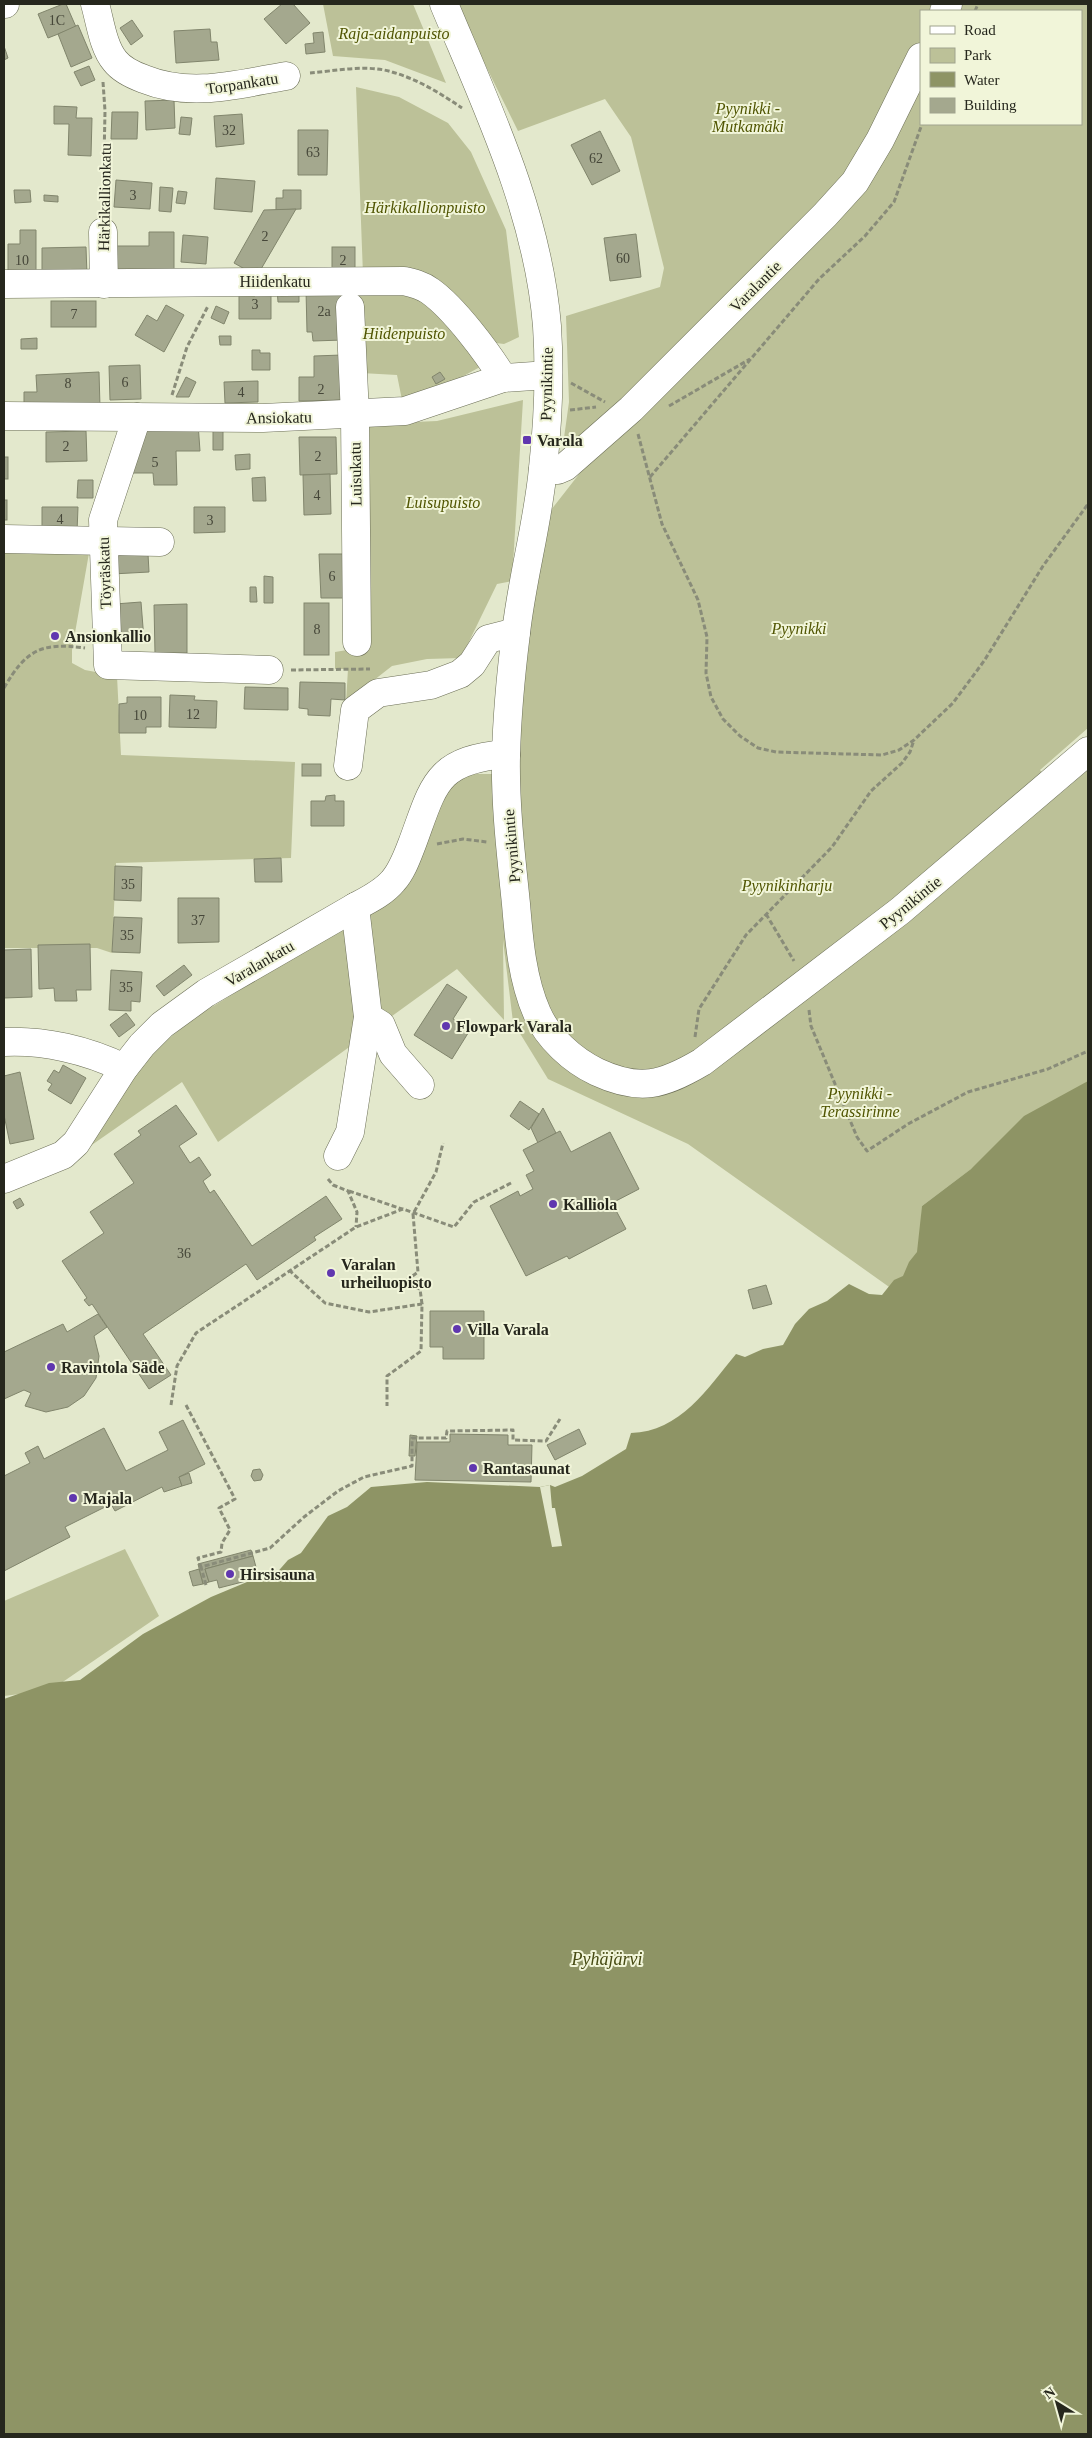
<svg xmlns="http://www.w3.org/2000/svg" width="1092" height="2438" font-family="Georgia,serif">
	<rect width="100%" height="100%" fill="#e3e8cc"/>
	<g fill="#bcc198" fill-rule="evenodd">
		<path d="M323 4H413L446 83 385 60 333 56Z"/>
		<path d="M455 4H1088V728L1040 770 1060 794 1088 770V1081L922 1206 920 1263 892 1289 688 1144 548 1079 513 1022 503 940 504 1020 457 969 218 1142 182 1082 86 1149 122 1093 153 1051 197 1016 375 908 440 795 455 780 473 774H493L503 910 518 710 540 541 551 510 594 455 563 445 569 402 566 316 660 287 664 268 631 137 605 99 518 131ZM921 11H1081V124H921Z"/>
		<path d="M356 87 399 97 448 123 471 152 506 230 519 337 504 344 496 343 428 276 363 275Z"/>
		<path d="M343 288 426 297 480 367 434 392 402 400 397 375 361 373 343 303Z"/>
		<path d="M523 400 512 581 497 584 461 658 427 659 392 666 346 702 348 669H335V652L371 646 369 424 437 421Z"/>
		<path d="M4 546 89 553 72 650V663L85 670 117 676 121 755 295 762 291 858 116 863 112 953 97 948H4Z"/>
		<path d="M125 1549 159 1616 51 1690 4 1696V1601Z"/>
	</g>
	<path fill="#8e9465" d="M1088 1081V2434H4V1699L49 1683 80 1680 143 1634 211 1597 247 1582 274 1576 288 1560 301 1553 328 1516 347 1507 371 1487 427 1482 540 1487 550 1485 555 1487 582 1476 626 1449 631 1433C680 1432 708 1388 736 1354L745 1357 763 1349 783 1345 795 1324 809 1309 827 1301 849 1284 869 1294 882 1295 894 1280 903 1276 909 1262 917 1252 922 1206 971 1169 1024 1116Z"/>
	<path fill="#e3e8cc" d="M550 1485 552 1508H555L562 1546 552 1547 540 1487Z"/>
	<g fill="#a4a88e" stroke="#81856c">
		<path d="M63 4H66L76 27 48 38 38 14Z"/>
		<path d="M282 4H293L310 23 286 44 264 19Z"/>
		<path d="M132 20 143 36 131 45 120 28Z"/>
		<path d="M78 25 92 58 71 67 58 34Z"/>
		<path d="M210 29 211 42H217L219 60 176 63 174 31Z"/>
		<path d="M323 32 325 52 306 54 305 44 314 43 313 33Z"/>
		<path d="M4 46 8 58 4 60Z"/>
		<path d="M89 66 95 80 81 86 74 72Z"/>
		<path d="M174 100 175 128 146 130 145 101Z"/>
		<path d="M54 106 77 107 76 118H92L91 156 68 155 69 124H54Z"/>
		<path d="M112 112H138L137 139H111Z"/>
		<path d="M242 114 244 144 216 147 214 116Z"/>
		<path d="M181 117 192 118 190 135 179 134Z"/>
		<path d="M298 130H328L327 175H298Z"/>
		<path d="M600 131 620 171 592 185 571 145Z"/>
		<path d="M216 178 255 181 252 212 214 209Z"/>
		<path d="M116 180 152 183 150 209 114 207Z"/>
		<path d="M160 187 173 188 171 212 159 211Z"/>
		<path d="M14 190H30L31 202 15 203Z"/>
		<path d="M283 190H301V209L276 210V198H283Z"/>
		<path d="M178 191 187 192 185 204 176 203Z"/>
		<path d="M44 195 58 196V202L44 201Z"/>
		<path d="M296 209 257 276 234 263 264 210Z"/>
		<path d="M20 230H36V277L8 276V244H20Z"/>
		<path d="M149 232H174V278L109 277V246H149Z"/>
		<path d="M636 234 641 277 610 281 604 238Z"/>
		<path d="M183 235 208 237 206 264 181 262Z"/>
		<path d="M86 247 87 275H42V248Z"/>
		<rect x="332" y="247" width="23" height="26"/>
		<path d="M271 289V319H239V290Z"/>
		<path d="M277 289H299V302H278Z"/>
		<path d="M341 289 343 340 313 341 312 332H307L306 290Z"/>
		<rect x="51" y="301" width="45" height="26"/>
		<path d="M166 305 184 315 164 352 135 335 147 315 157 321Z"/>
		<path d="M216 306 229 312 224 324 211 318Z"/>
		<path d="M219 336H231V345H220Z"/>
		<path d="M37 338V349H21V339Z"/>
		<path d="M252 350H260V353H270V370H252Z"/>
		<path d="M342 355 343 400 299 401V377H314V356Z"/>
		<path d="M140 365 141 399 110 400 109 366Z"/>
		<path d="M99 372 100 407 24 409V392H37L36 375Z"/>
		<path d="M440 372 445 379 436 384 432 377Z"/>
		<path d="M186 377 196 382 189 397H176Z"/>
		<path d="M258 381V402L225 403 224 382Z"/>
		<path d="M198 423 200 451H176L177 485H154L153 473H130L145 431Z"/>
		<path d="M213 430 223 431V450H213Z"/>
		<path d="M86 431 87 461 46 462V432Z"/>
		<path d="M299 437H336L337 474 300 475Z"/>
		<path d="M250 454V469L236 470 235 455Z"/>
		<rect x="4" y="457" width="4" height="22"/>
		<path d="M330 474 331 514 304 515 303 475Z"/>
		<path d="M265 477 266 501H253L252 478Z"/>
		<path d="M78 480H93V498H77Z"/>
		<rect x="4" y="500" width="3" height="20"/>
		<path d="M42 507H78L77 532H42Z"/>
		<path d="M194 507H225V532L194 533Z"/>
		<path d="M148 554 149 572 112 574 111 556Z"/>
		<path d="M319 554H343L345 598H321Z"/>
		<path d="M264 576 273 577V603H264Z"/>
		<path d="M250 587H256L257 602H250Z"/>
		<path d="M141 602 144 640 117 642 115 604Z"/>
		<rect x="304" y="603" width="25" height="52"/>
		<path d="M187 604V653L155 654 154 605Z"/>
		<path d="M300 682 345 683V700L331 699 330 716 308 715V709L299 708Z"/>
		<path d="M245 687 288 688V710L244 709Z"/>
		<path d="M170 695 195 696 194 700 217 701 216 728 169 727Z"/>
		<path d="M127 697H161V727H146V733H119V704L127 703Z"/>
		<rect x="302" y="764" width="19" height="12"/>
		<path d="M335 795V801H344V826H311V801H325L326 796Z"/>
		<path d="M281 858 282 882H255L254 859Z"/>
		<path d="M115 866 142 867 141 901 114 900Z"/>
		<path d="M178 898H219V942L178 943Z"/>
		<path d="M114 917 142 918 140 953 112 952Z"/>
		<path d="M90 944 91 990H76L77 1001H55L54 988 39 989 38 945Z"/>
		<path d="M31 949 32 997 4 998V950Z"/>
		<path d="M184 965 192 975 164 996 156 986Z"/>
		<path d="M111 970 142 972 140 1002 131 1001V1011L109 1010Z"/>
		<path d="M447 984 467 997 453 1019 470 1030 452 1059 414 1035Z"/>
		<path d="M126 1013 135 1025 119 1037 110 1025Z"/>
		<path d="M63 1065 86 1078 71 1104 48 1090 52 1084 47 1081 54 1070 59 1073Z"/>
		<path d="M20 1072 34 1139 10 1144 4 1115V1076Z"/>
		<path d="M520 1101 539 1114 529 1130 510 1116Z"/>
		<path d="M176 1105 197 1134 179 1146 190 1163 199 1157 211 1175 203 1181 210 1193 214 1190 252 1246 326 1196 342 1219 314 1237 316 1240 257 1280 246 1264 143 1334 171 1375 149 1389 92 1304 89 1306 84 1300 87 1298 62 1261 104 1233 90 1212 134 1183 114 1154 141 1135 138 1131Z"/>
		<path d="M543 1108 556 1133 538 1143 531 1128Z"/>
		<path d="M560 1131 571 1152 610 1132 639 1189 612 1203 626 1229 569 1259 567 1256 526 1276 490 1206 518 1191 520 1196 533 1189 526 1175 534 1171 523 1150Z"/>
		<path d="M20 1198 24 1205 17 1209 13 1202Z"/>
		<path d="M766 1285 772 1304 753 1309 748 1290Z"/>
		<path d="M430 1311H484V1359H443V1347H430Z"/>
		<path d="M98 1314 107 1327 94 1336 99 1356 96 1378 84 1396 68 1407 46 1412 25 1406 31 1393 24 1390 4 1399V1352L63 1324 67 1332Z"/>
		<path d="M183 1420 205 1464 179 1477 182 1486 164 1492 162 1487 115 1511 111 1504 65 1527 70 1537 4 1571V1476L30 1463 25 1453 38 1446 44 1459 104 1428 126 1471 168 1450 159 1432Z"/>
		<path d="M579 1429 586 1444 555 1460 547 1445Z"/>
		<path d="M450 1434 508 1435V1445H532L531 1482 415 1480 417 1442H450Z"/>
		<path d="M410 1435 417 1436 415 1456H409Z"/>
		<path d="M260 1469 263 1475 261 1480 254 1481 251 1476 253 1470Z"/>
		<path d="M189 1473 192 1483 182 1486 179 1477Z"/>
		<path d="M251 1550 253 1556 205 1569 209 1582 203 1584 198 1564Z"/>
		<path d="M253 1556 256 1567 251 1568 254 1579 219 1588 217 1580 209 1582 205 1569Z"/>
		<path d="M199 1569 203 1584 193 1586 189 1572Z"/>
	</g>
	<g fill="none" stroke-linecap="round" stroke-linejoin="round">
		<defs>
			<g id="minor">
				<path d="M4 4H5"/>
				<path d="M95 4C100 21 103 47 115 61 122 70 133 75 144 79 191 98 238 84 286 76"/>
				<path d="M444 4C487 107 538 213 547 326 550 372 548 422 543 468 538 523 522 578 516 633 511 673 507 715 506 756 505 805 511 855 516 904 519 940 522 979 537 1013 548 1038 572 1060 597 1072 640 1092 663 1085 702 1062L900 911 1088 751"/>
				<path d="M944 11 948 4"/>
				<path d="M103 232 104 284"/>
				<path d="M4 284 404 281C413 283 422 285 430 291 454 308 487 352 503 378"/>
				<path d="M350 307 355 415 357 642"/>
				<path d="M4 416 263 418 405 411 503 378 548 375"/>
				<path d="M137 417 103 520 108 665 269 670"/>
				<path d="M543 470H558L565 467 631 409 825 215 855 182 880 140 921 57"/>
				<path d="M4 539 160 542"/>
				<path d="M348 766 355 710 378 693 431 685 460 674 472 664 488 639 516 632"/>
				<path d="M368 1017 381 1025 393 1054 420 1085"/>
				<path d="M4 1042C44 1040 87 1050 124 1068"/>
				<path d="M338 1156 350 1132 368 1017 355 907"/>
				<path d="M4 1179 63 1155 76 1143 124 1068 142 1045 162 1025 206 993 355 907C368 900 383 893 393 881 402 871 407 857 412 844 434 785 435 760 506 754"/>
			</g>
		</defs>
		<use href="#minor" stroke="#6c6f57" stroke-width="29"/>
		<g stroke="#898c79" stroke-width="3" stroke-dasharray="5 2.5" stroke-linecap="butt">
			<path d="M975 11 978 4"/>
			<path d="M310 73C335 71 367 64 392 72 417 79 440 93 462 108"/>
			<path d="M103 82 105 111 103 209"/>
			<path d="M571 383 605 402"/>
			<path d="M172 395 187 347 208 306"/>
			<path d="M669 406 750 359"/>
			<path d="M570 410 596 407"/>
			<path d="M638 434 662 524 698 600 707 637 706 673 711 697 723 719 740 736 758 748 776 752 882 755 899 750 914 740 953 703 984 661 1043 566 1088 504"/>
			<path d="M650 477 819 279 865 236 894 202 922 124"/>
			<path d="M291 670 370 669"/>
			<path d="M4 688C26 650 41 642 85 648"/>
			<path d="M437 844 463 839 487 842"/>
			<path d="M766 914 794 961"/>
			<path d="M809 1010 811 1026 857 1137 867 1151 908 1124 968 1092 1048 1069 1088 1051"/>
			<path d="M695 1037 699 1009 746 935 832 847 871 791 902 763 910 752 914 740"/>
			<path d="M328 1179 333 1185 348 1191 357 1212 356 1227"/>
			<path d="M349 1191 402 1209"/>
			<path d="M289 1270 325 1303 369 1312 422 1304 421 1351 387 1376V1406"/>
			<path d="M422 1304 420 1289 403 1283 418 1272 413 1214 436 1172 443 1143"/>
			<path d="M171 1405 177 1366 196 1333 356 1227 403 1209 454 1227 474 1202 513 1182"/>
			<path d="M186 1405 235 1499 219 1508 230 1530 222 1543 221 1552 198 1558 201 1567"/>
			<path d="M206 1585 201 1567 270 1548 304 1517 338 1491 364 1477 412 1466V1438H446L447 1431 513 1430V1440L546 1441 560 1419"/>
		</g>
		<use href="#minor" stroke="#fff" stroke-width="28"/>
	</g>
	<g fill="#6037af" stroke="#f1f5d9" stroke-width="2">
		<rect x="522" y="435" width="10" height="10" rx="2.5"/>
		<circle cx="55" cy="636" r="5"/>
		<circle cx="446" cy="1026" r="5"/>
		<circle cx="553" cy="1204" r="5"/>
		<circle cx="331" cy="1273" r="5"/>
		<circle cx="457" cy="1329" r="5"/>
		<circle cx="51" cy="1367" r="5"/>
		<circle cx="473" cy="1468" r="5"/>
		<circle cx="73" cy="1498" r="5"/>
		<circle cx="230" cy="1574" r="5"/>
	</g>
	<g text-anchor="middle" stroke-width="4" stroke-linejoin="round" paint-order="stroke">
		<g font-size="14" fill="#464739">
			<text x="57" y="25">1C</text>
			<text x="229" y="135">32</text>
			<text x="313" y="157">63</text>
			<text x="596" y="163">62</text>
			<text x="133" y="200">3</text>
			<text x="265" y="241">2</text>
			<text x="623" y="263">60</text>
			<text x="22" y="265">10</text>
			<text x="343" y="265">2</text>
			<text x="255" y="309">3</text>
			<text x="324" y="316">2a</text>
			<text x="74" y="319">7</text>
			<text x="125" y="387">6</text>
			<text x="68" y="388">8</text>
			<text x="321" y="394">2</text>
			<text x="241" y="397">4</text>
			<text x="66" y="451">2</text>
			<text x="318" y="461">2</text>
			<text x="155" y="467">5</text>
			<text x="317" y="500">4</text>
			<text x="60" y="524">4</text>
			<text x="210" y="525">3</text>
			<text x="332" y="581">6</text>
			<text x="317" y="634">8</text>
			<text x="193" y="719">12</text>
			<text x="140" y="720">10</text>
			<text x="128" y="889">35</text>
			<text x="198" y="925">37</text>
			<text x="127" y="940">35</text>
			<text x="126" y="992">35</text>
			<text x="184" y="1258">36</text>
		</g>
		<g font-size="16" font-style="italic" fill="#505502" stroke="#f1f5d9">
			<text x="394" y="39">Raja-aidanpuisto</text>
			<text x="748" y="114">Pyynikki -<tspan x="748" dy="18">Mutkamäki</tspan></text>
			<text x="425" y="213">Härkikallionpuisto</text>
			<text x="404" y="339">Hiidenpuisto</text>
			<text x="443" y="508">Luisupuisto</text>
			<text x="799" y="634">Pyynikki</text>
			<text x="787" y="891">Pyynikinharju</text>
			<text x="860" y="1099">Pyynikki -<tspan x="860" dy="18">Terassirinne</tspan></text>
		</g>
		<g font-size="16" fill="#26271d" stroke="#f1f5d9">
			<text transform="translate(242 83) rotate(-9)" y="6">Torpankatu</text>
			<text transform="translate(104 197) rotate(-89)" y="6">Härkikallionkatu</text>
			<text x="275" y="287">Hiidenkatu</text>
			<text transform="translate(755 286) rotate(-45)" y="6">Varalantie</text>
			<text transform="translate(546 384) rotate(-89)" y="6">Pyynikintie</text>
			<text transform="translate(279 417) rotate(-1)" y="6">Ansiokatu</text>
			<text transform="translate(355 474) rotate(-91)" y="6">Luisukatu</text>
			<text transform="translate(104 573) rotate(-92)" y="6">Töyräskatu</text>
			<text transform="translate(511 846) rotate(-95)" y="6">Pyynikintie</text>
			<text transform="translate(910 902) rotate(-39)" y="6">Pyynikintie</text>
			<text transform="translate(259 963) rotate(-30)" y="6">Varalankatu</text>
		</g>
		<g font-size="16" font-weight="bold" fill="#26271d" stroke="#f1f5d9" text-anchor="start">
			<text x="537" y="446">Varala</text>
			<text x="65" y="642">Ansionkallio</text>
			<text x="456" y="1032">Flowpark Varala</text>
			<text x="563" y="1210">Kalliola</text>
			<text x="341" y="1270">Varalan<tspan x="341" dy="18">urheiluopisto</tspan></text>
			<text x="467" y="1335">Villa Varala</text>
			<text x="61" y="1373">Ravintola Säde</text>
			<text x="483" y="1474">Rantasaunat</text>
			<text x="83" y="1504">Majala</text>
			<text x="240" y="1580">Hirsisauna</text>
		</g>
		<g font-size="18" font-style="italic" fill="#474b13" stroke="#f1f5d9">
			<text x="607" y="1965">Pyhäjärvi</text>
		</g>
	</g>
	<rect width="1092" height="2438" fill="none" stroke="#26271d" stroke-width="10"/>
	<rect x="920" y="10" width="162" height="115" fill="#f1f5d9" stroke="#a0a38e"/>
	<rect x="930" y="26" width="25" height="8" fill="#ffffff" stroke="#a0a38e"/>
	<text x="964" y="35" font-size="15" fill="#26271d">Road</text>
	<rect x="930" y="48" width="25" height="15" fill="#bcc198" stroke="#a0a38e"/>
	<text x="964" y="60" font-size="15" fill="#26271d">Park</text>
	<rect x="930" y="72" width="25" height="15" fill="#8e9465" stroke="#a0a38e"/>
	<text x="964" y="85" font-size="15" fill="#26271d">Water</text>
	<rect x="930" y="98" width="25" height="15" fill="#a4a88e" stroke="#a0a38e"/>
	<text x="964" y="110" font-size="15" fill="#26271d">Building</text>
	<g transform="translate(1057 2403) rotate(323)" stroke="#f1f5d9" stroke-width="4" paint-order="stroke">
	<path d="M0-4L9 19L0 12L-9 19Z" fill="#26271d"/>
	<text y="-8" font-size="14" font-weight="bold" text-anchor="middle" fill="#26271d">N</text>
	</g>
</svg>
